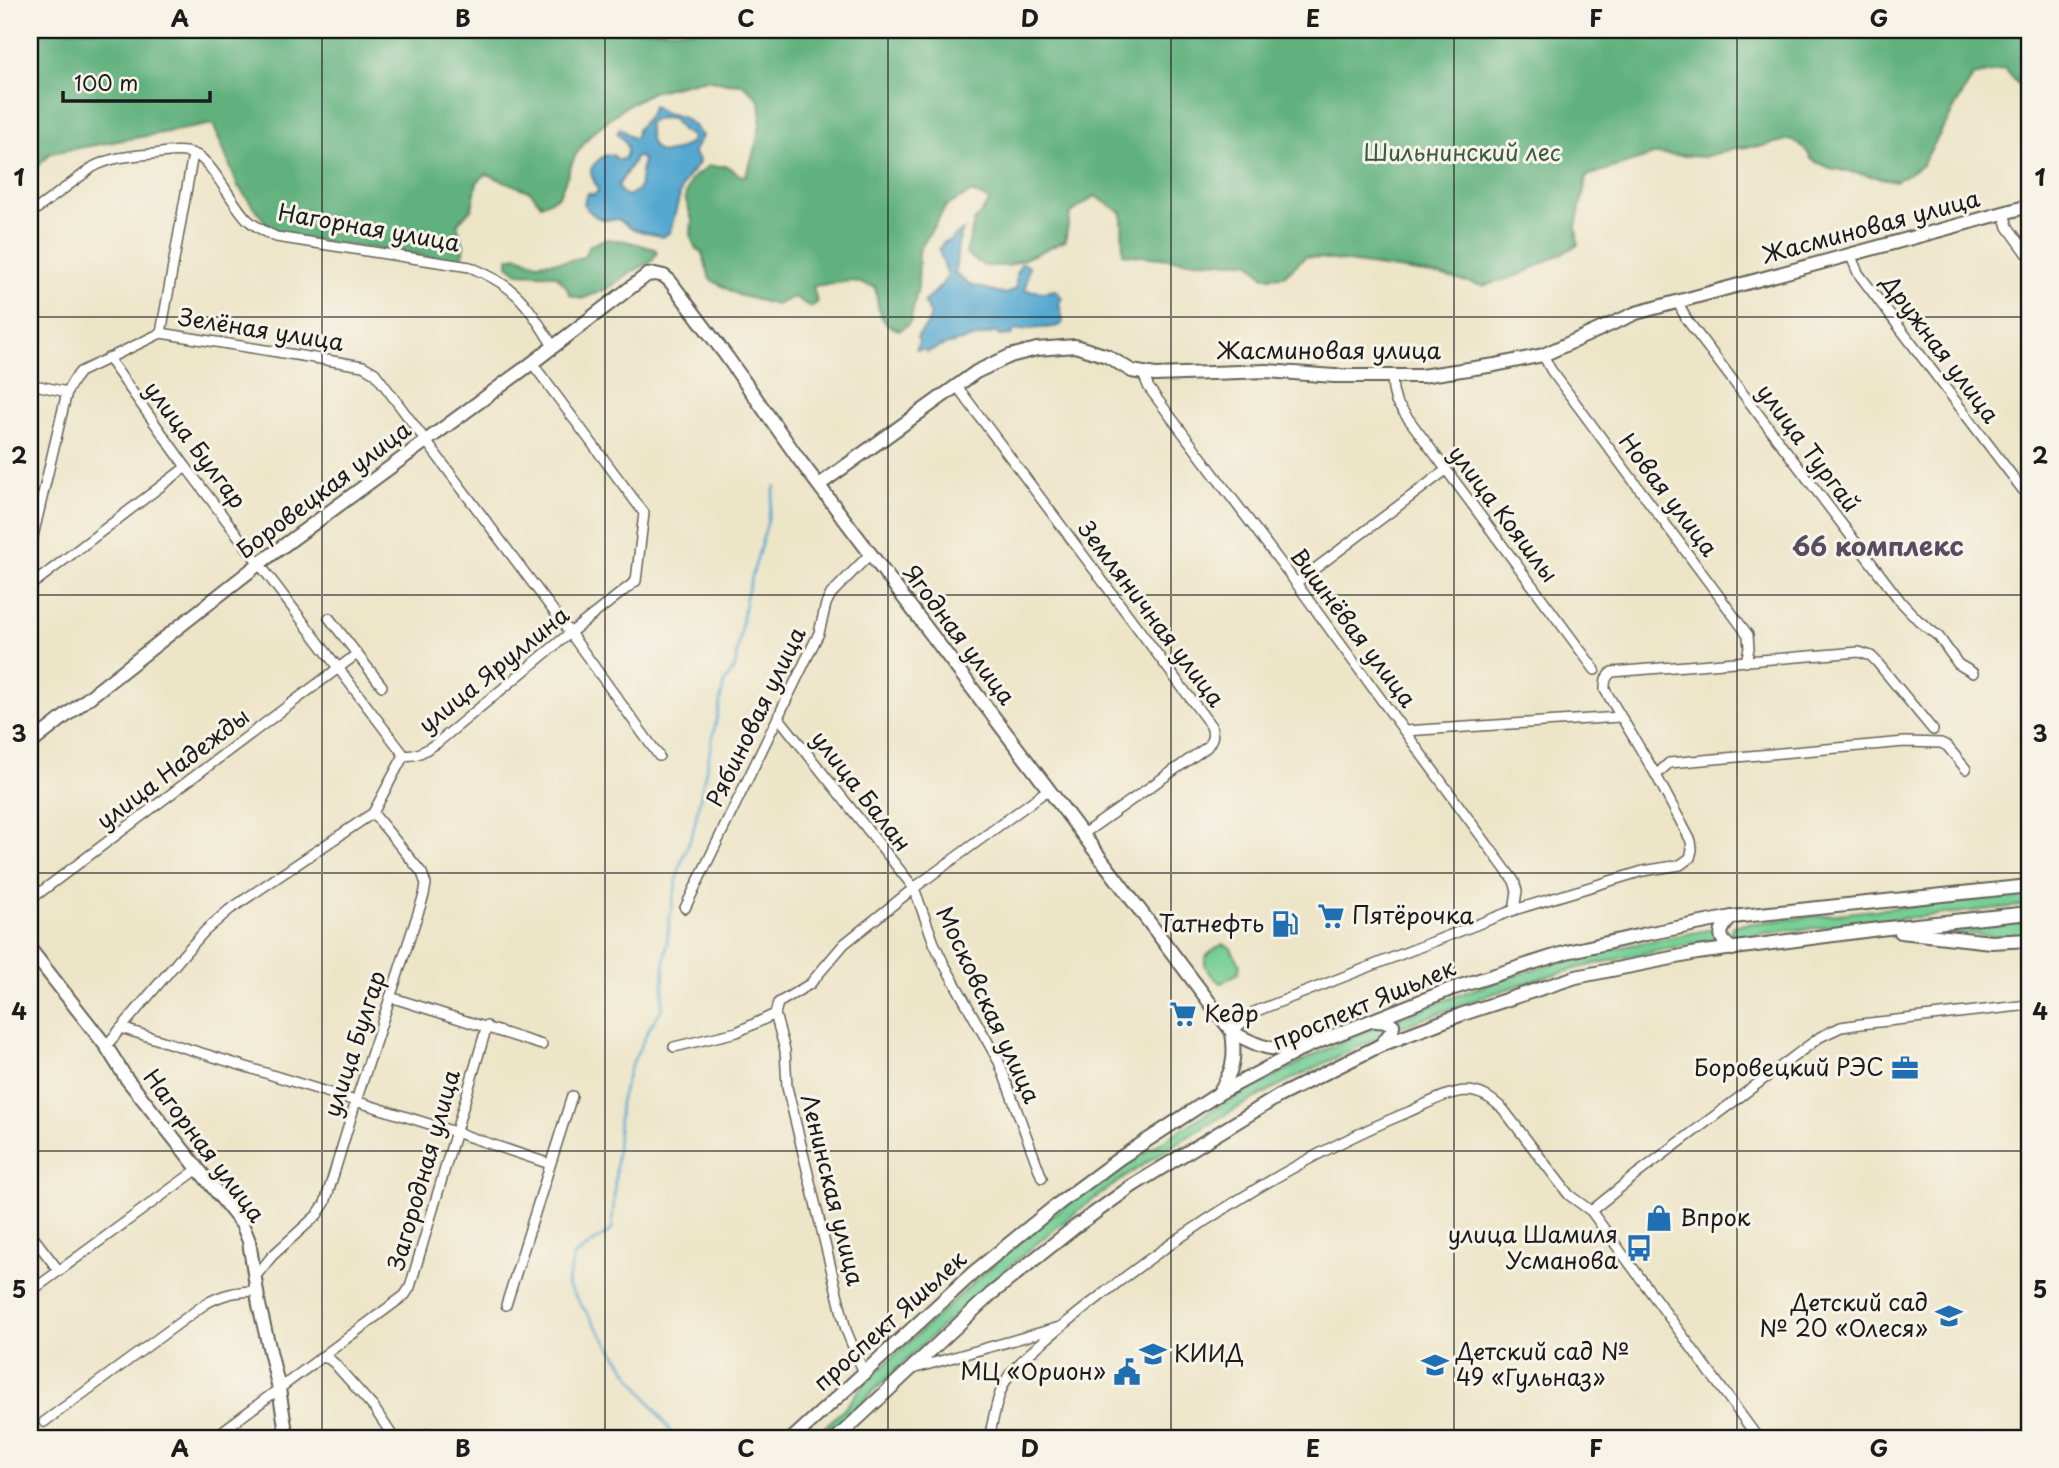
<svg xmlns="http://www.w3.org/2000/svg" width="2059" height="1468" font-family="'Playpen Sans',sans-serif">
	<rect width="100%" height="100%" fill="#f7f3e8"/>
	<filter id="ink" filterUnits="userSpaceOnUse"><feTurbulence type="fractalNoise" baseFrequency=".0143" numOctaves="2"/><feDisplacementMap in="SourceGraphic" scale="14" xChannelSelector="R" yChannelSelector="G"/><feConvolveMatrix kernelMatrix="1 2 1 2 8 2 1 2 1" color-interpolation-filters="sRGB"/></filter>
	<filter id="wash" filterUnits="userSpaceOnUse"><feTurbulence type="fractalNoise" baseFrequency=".00686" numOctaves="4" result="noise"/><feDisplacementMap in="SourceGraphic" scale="28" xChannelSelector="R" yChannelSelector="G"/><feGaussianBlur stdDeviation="1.57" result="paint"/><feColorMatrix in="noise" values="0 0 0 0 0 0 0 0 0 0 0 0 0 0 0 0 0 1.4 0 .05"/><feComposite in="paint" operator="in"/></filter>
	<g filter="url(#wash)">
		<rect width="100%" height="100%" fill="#ede5c8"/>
		<g fill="#75ce94" stroke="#487558" stroke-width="2">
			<path d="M2029 893V905L1732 937 1730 935 1732 927 1736 925Z"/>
			<path d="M2029 921V935L1991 936 1935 931Z"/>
			<path d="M1713 929 1715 940C1650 952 1585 964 1522 984 1481 997 1441 1013 1400 1027L1397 1019C1437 1003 1477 987 1519 974 1582 954 1648 941 1713 929Z"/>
			<path d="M1223 944 1230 947 1240 965 1238 973 1221 983C1215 980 1212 976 1208 970 1198 957 1213 951 1223 944Z"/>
			<path d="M1378 1026 1382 1027 1385 1031 1383 1036C1267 1087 1155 1149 1056 1228 974 1293 900 1366 825 1438H813L845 1408 864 1384 978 1278 1049 1217 1115 1172 1205 1114 1314 1055Z"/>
		</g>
		<g fill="#60b17e" stroke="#3e664d" stroke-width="2">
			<path d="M30 30H2029V97L2005 69 1973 76 1922 165 1896 181 1830 168 1812 160 1806 150 1791 139 1763 146 1735 148 1704 157 1657 154 1587 176 1576 226 1578 245 1520 275 1483 286 1439 275 1306 256 1284 276 1264 277 1250 262 1188 261 1123 254 1122 213 1095 196 1070 214 1065 241 1008 266H984L966 254 974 222 990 201 972 192 946 206 919 251 918 287 910 323 900 330C877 325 879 307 875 287L852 281 813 286 817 303 810 307 794 297 776 305 738 295 710 279 702 253 695 247 691 237 692 220 685 197 691 179 709 166H727L741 176 746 175C752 159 767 114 758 99 755 94 747 88 742 84L727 83 706 79 652 92 623 108 591 134 575 156 559 196 541 205 531 192 486 174 477 182 472 208 457 224 464 246 462 262 274 234 238 186 213 124 51 153 30 174Z"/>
			<path d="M605 239 626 241 655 249 657 253 650 263 631 272 609 288 582 299 570 295 566 286 556 275 518 273 508 265V258L518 256 537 263 567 261 584 257 589 246Z"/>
		</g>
		<g fill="#55a8d0" stroke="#386276" stroke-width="2" fill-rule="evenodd">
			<path d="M653 106 665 113 682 117 694 126 702 136 693 153 698 158 699 163 686 179 682 187 670 232 663 237 632 229 618 219C602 222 594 218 584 205L586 196 589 193 594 195 598 191C597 184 590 177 591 170 592 165 603 155 608 155 613 154 615 157 618 160L624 159C631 149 626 141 617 134L620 128 632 138 636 137 637 130 649 115ZM663 118 673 119 682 131 692 136 691 142C667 159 647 158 649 123L655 119ZM636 157H639L643 160 639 189 628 196 621 192 618 186Z"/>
			<path d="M963 230 958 245 955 274 971 285 1006 294 1016 288V273L1022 263 1029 266 1025 290 1043 292 1056 290 1062 298 1059 303 1063 321 1061 325 1054 327 1014 330 1012 335 999 336 997 332 945 345 927 352 924 349 917 350 916 347 919 342 917 337 927 325 931 315 924 302 938 289 948 276C945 267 941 259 939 249L944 242 949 241Z"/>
		</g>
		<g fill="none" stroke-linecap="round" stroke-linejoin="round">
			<path stroke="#55a8d0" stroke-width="2.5" d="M675 1438 567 1285 574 1256 612 1230 620 1102 630 1068 648 1031 662 1008 664 969 670 916 680 865 693 832 724 683 735 667 746 597 767 524 775 486"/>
		</g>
	</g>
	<g filter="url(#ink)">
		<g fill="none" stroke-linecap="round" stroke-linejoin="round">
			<defs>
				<g id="street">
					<path d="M2004 213 2008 227 2029 256"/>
					<path d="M30 214 93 167C112 157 130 156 151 154 165 153 180 149 194 154 212 160 232 205 248 220 257 228 266 232 276 237L470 267C518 287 526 303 553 346"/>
					<path d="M1850 254 1858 273 2029 498"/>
					<path d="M1677 301 1687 320 1901 602 1918 620 1939 637 1958 664 1973 673"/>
					<path d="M161 333 193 154"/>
					<path d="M1543 355 1551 370 1748 635 1749 648 1746 662"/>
					<path d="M108 358 186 467 404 755"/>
					<path d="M1143 374 1149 388 1296 583 1514 881 1517 891 1514 910"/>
					<path d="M1392 376 1393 390 1396 402 1595 670"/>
					<path d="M30 384 67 392"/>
					<path d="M956 385 1211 726C1214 735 1213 739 1207 747L1083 834"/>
					<path d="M30 549 67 392 73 381 80 372 161 333 363 366 375 373 570 633 659 756"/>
					<path d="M1296 583 1446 470"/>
					<path d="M30 586 186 467"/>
					<path d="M329 618 382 686"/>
					<path d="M779 718 914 888 934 943 944 964 999 1062 1042 1178"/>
					<path d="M1405 731 1620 717"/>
					<path d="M1656 775 1669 763 1905 742 1941 743 1947 746 1966 769"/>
					<path d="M30 900 357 654"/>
					<path d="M685 908 819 633 826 604 831 594 871 553"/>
					<path d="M390 997 542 1045"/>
					<path d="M775 1014 785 1050 787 1087 846 1330 864 1373"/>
					<path d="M775 1014 778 1003 810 984 844 944 914 888 1049 789"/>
					<path d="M121 1028 455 1132 550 1164"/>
					<path d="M1232 1032 1254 1012 1514 910 1643 871 1680 865 1690 858 1692 850 1691 841 1656 775 1605 690C1605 682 1605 677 1612 672L1859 652 1871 656 1876 661 1933 730"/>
					<path d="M106 1046 184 954 205 931 229 910 373 813 404 755C416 758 427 749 437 743L570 633 636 581 644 513 532 363"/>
					<path d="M674 1047 737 1032 775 1014"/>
					<path d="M1591 1211 1637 1174 1820 1037 1841 1027 1861 1024 2029 1005"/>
					<path d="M30 1233 59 1271"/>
					<path d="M255 1277 272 1256 317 1215 325 1203 356 1101 424 895 426 884 422 873 373 813"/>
					<path d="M30 1292 198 1169"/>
					<path d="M506 1305 572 1096"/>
					<path d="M321 1357 329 1359 334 1363 374 1408 394 1438"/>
					<path d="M912 1369 1060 1327"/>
					<path d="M44 1422 205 1304C223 1294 237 1291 257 1291"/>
					<path d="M213 1438 405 1295 410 1287 487 1026"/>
					<path d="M424 1438 428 1434"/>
					<path d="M989 1438C995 1414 997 1388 1014 1369 1036 1345 1065 1324 1090 1304 1183 1230 1297 1158 1406 1113 1425 1105 1446 1092 1466 1091 1481 1091 1492 1099 1503 1109L1569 1195 1591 1211 1758 1438"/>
				</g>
				<g id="secondary">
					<path d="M819 485 976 372 1010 356 1037 349 1075 346 1107 356 1132 371 1155 375 1267 371 1334 376H1421L1495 365 1543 355 1636 313 2029 206"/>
					<path d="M30 744 260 563 532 363 647 275 655 274 664 276 670 281 727 357 798 458 1232 1032C1265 1050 1271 1051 1308 1046"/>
					<path d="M1732 917C1719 930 1716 938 1733 949"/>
					<path d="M1901 932 1991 942 2029 940"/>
					<path d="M30 949 106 1046 126 1078 242 1224 249 1241 259 1305 279 1389 287 1438"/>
					<path d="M1376 1021 1389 1022 1393 1025 1392 1031 1381 1045"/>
					<path d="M1218 1094C1233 1071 1236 1059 1232 1032"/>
					<path d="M793 1438 973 1273 1058 1204 1120 1158 1218 1094 1308 1046 1451 989 1567 952 1646 934 1732 917 2029 886"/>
					<path d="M837 1438 991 1294 1075 1227 1132 1186 1279 1096 1381 1045 1460 1015 1576 977 1697 953 1879 929 2029 913"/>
				</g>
			</defs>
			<use href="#street" stroke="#656258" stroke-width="12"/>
			<use href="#secondary" stroke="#656258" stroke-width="16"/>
			<use href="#street" stroke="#fff" stroke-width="9"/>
			<use href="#secondary" stroke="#fff" stroke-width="12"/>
		</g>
	</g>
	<path fill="none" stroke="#1c1c1c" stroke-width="2" stroke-opacity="0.55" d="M322 30V1438M605 30V1438M888 30V1438M1171 30V1438M1454 30V1438M1737 30V1438M30 317H2029M30 595H2029M30 873H2029M30 1151H2029"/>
	<defs>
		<symbol id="supermarket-bare" viewBox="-9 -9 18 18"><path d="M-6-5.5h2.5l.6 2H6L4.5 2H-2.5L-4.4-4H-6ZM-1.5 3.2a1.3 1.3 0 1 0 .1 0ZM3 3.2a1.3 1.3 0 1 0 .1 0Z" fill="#1f6fb2" stroke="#f7f3e8" stroke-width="2.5" paint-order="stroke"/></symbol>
		<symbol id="fuel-bare" viewBox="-9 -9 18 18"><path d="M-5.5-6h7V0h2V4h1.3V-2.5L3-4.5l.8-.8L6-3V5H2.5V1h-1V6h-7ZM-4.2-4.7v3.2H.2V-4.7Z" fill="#1f6fb2" stroke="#f7f3e8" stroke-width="2.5" paint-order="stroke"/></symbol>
		<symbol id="office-bare" viewBox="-9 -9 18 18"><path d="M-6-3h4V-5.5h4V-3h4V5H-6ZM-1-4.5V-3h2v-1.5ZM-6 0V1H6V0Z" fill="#1f6fb2" stroke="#f7f3e8" stroke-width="2.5" paint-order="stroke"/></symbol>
		<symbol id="shop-bare" viewBox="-9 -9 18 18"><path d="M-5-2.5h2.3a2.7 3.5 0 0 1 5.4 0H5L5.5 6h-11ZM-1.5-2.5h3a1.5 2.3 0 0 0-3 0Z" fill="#1f6fb2" stroke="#f7f3e8" stroke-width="2.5" paint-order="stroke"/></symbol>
		<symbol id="bus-bare" viewBox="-9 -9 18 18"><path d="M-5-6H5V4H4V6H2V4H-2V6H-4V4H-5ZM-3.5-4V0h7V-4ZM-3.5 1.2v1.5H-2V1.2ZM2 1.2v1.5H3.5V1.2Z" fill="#1f6fb2" stroke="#f7f3e8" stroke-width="2.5" paint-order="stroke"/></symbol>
		<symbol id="school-bare" viewBox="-9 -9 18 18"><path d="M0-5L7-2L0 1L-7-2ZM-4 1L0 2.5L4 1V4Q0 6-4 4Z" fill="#1f6fb2" stroke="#f7f3e8" stroke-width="2.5" paint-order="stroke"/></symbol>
		<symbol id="university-bare" viewBox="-9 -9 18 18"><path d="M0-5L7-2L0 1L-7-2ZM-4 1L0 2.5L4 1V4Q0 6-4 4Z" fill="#1f6fb2" stroke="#f7f3e8" stroke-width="2.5" paint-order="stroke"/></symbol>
		<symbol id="civic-bare" viewBox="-9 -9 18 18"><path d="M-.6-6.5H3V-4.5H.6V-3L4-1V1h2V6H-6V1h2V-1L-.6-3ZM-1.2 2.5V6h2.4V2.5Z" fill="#1f6fb2" stroke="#f7f3e8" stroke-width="2.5" paint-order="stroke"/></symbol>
	</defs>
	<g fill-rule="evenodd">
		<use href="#supermarket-bare" x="1312" y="897" width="38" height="38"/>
		<use href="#fuel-bare" x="1266" y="905" width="38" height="38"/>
		<use href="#supermarket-bare" x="1164" y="995" width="38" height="38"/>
		<use href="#office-bare" x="1886" y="1049" width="38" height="38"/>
		<use href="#shop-bare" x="1640" y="1199" width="38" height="38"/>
		<use href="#bus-bare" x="1620" y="1229" width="38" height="38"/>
		<use href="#school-bare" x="1930" y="1297" width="38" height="38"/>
		<use href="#university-bare" x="1134" y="1335" width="38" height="38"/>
		<use href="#school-bare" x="1416" y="1346" width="38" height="38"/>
		<use href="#civic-bare" x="1108" y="1353" width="38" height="38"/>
	</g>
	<g text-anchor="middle" stroke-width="6" stroke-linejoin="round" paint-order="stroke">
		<g font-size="23" fill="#3b5a46" stroke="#f7f3e8">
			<text x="1462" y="161">Шильнинский лес</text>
		</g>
		<g font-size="23" fill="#1c1c1c" stroke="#f7f3e8">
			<text transform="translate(1871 227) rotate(-15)" y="8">Жасминовая улица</text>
			<text transform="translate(369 228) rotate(10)" y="8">Нагорная улица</text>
			<text transform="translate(261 330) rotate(9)" y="8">Зелёная улица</text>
			<text transform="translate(1940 349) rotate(53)" y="8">Дружная улица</text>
			<text x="1329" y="359">Жасминовая улица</text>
			<text transform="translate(195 445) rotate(53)" y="8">улица Булгар</text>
			<text transform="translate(1808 448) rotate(53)" y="8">улица Тургай</text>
			<text transform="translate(324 490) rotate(-37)" y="8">Боровецкая улица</text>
			<text transform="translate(1668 495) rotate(53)" y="8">Новая улица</text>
			<text transform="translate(1503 514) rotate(53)" y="8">улица Кояшлы</text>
			<text transform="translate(1151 614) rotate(53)" y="8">Земляничная улица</text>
			<text transform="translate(1353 628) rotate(53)" y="8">Вишнёвая улица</text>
			<text transform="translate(959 635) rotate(53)" y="8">Ягодная улица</text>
			<text transform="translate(494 670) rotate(-39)" y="8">улица Яруллина</text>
			<text transform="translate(756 717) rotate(-64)" y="8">Рябиновая улица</text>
			<text transform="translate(173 769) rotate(-37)" y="8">улица Надежды</text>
			<text transform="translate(861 791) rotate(52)" y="8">улица Балан</text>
			<text transform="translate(988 1005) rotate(65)" y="8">Московская улица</text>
			<text transform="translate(1364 1005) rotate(-23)" y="8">проспект Яшьлек</text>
			<text transform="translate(355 1044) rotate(-72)" y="8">улица Булгар</text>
			<text transform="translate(204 1146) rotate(53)" y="8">Нагорная улица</text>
			<text transform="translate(424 1170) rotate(-74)" y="8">Загородная улица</text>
			<text transform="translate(832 1190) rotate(76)" y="8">Ленинская улица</text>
			<text transform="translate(890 1321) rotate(-42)" y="8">проспект Яшьлек</text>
		</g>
		<g font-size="23" fill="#1c1c1c" stroke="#f7f3e8" text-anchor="start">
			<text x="1352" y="924">Пятёрочка</text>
			<text x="1264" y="932" text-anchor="end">Татнефть</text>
			<text x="1204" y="1022">Кедр</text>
			<text x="1884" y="1076" text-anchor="end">Боровецкий РЭС</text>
			<text x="1680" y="1226">Впрок</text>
			<text x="1618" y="1243" text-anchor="end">улица Шамиля<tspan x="1618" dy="26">Усманова</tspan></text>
			<text x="1928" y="1311" text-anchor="end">Детский сад<tspan x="1928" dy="26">№ 20 «Олеся»</tspan></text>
			<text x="1456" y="1360">Детский сад №<tspan x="1456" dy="26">49 «Гульназ»</tspan></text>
			<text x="1174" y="1362">КИИД</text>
			<text x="1106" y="1380" text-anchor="end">МЦ «Орион»</text>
		</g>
		<g font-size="26" font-weight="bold" fill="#574d63" stroke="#f7f3e8">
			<text x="1878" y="556">66 комплекс</text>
		</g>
	</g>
	<rect width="2059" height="1468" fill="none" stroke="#f7f3e8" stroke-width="77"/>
	<path d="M63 91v10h147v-10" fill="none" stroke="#1c1c1c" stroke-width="3.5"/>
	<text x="74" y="91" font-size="21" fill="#1c1c1c" stroke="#f7f3e8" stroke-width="5" paint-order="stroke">100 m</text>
	<rect x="38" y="38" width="1983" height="1392" fill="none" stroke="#1c1c1c" stroke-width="2.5"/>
	<g font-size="23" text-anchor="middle" font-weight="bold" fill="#1c1c1c">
		<text x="180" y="27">A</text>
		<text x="463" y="27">B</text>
		<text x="746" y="27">C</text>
		<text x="1030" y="27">D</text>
		<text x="1313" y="27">E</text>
		<text x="1596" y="27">F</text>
		<text x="1879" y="27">G</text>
		<text x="19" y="186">1</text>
		<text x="2040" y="186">1</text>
		<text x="19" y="464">2</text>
		<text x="2040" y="464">2</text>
		<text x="19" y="742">3</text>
		<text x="2040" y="742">3</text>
		<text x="19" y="1020">4</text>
		<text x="2040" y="1020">4</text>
		<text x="19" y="1298">5</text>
		<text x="2040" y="1298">5</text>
		<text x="180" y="1457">A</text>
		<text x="463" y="1457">B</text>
		<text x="746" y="1457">C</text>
		<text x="1030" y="1457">D</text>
		<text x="1313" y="1457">E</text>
		<text x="1596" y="1457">F</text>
		<text x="1879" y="1457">G</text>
	</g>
</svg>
